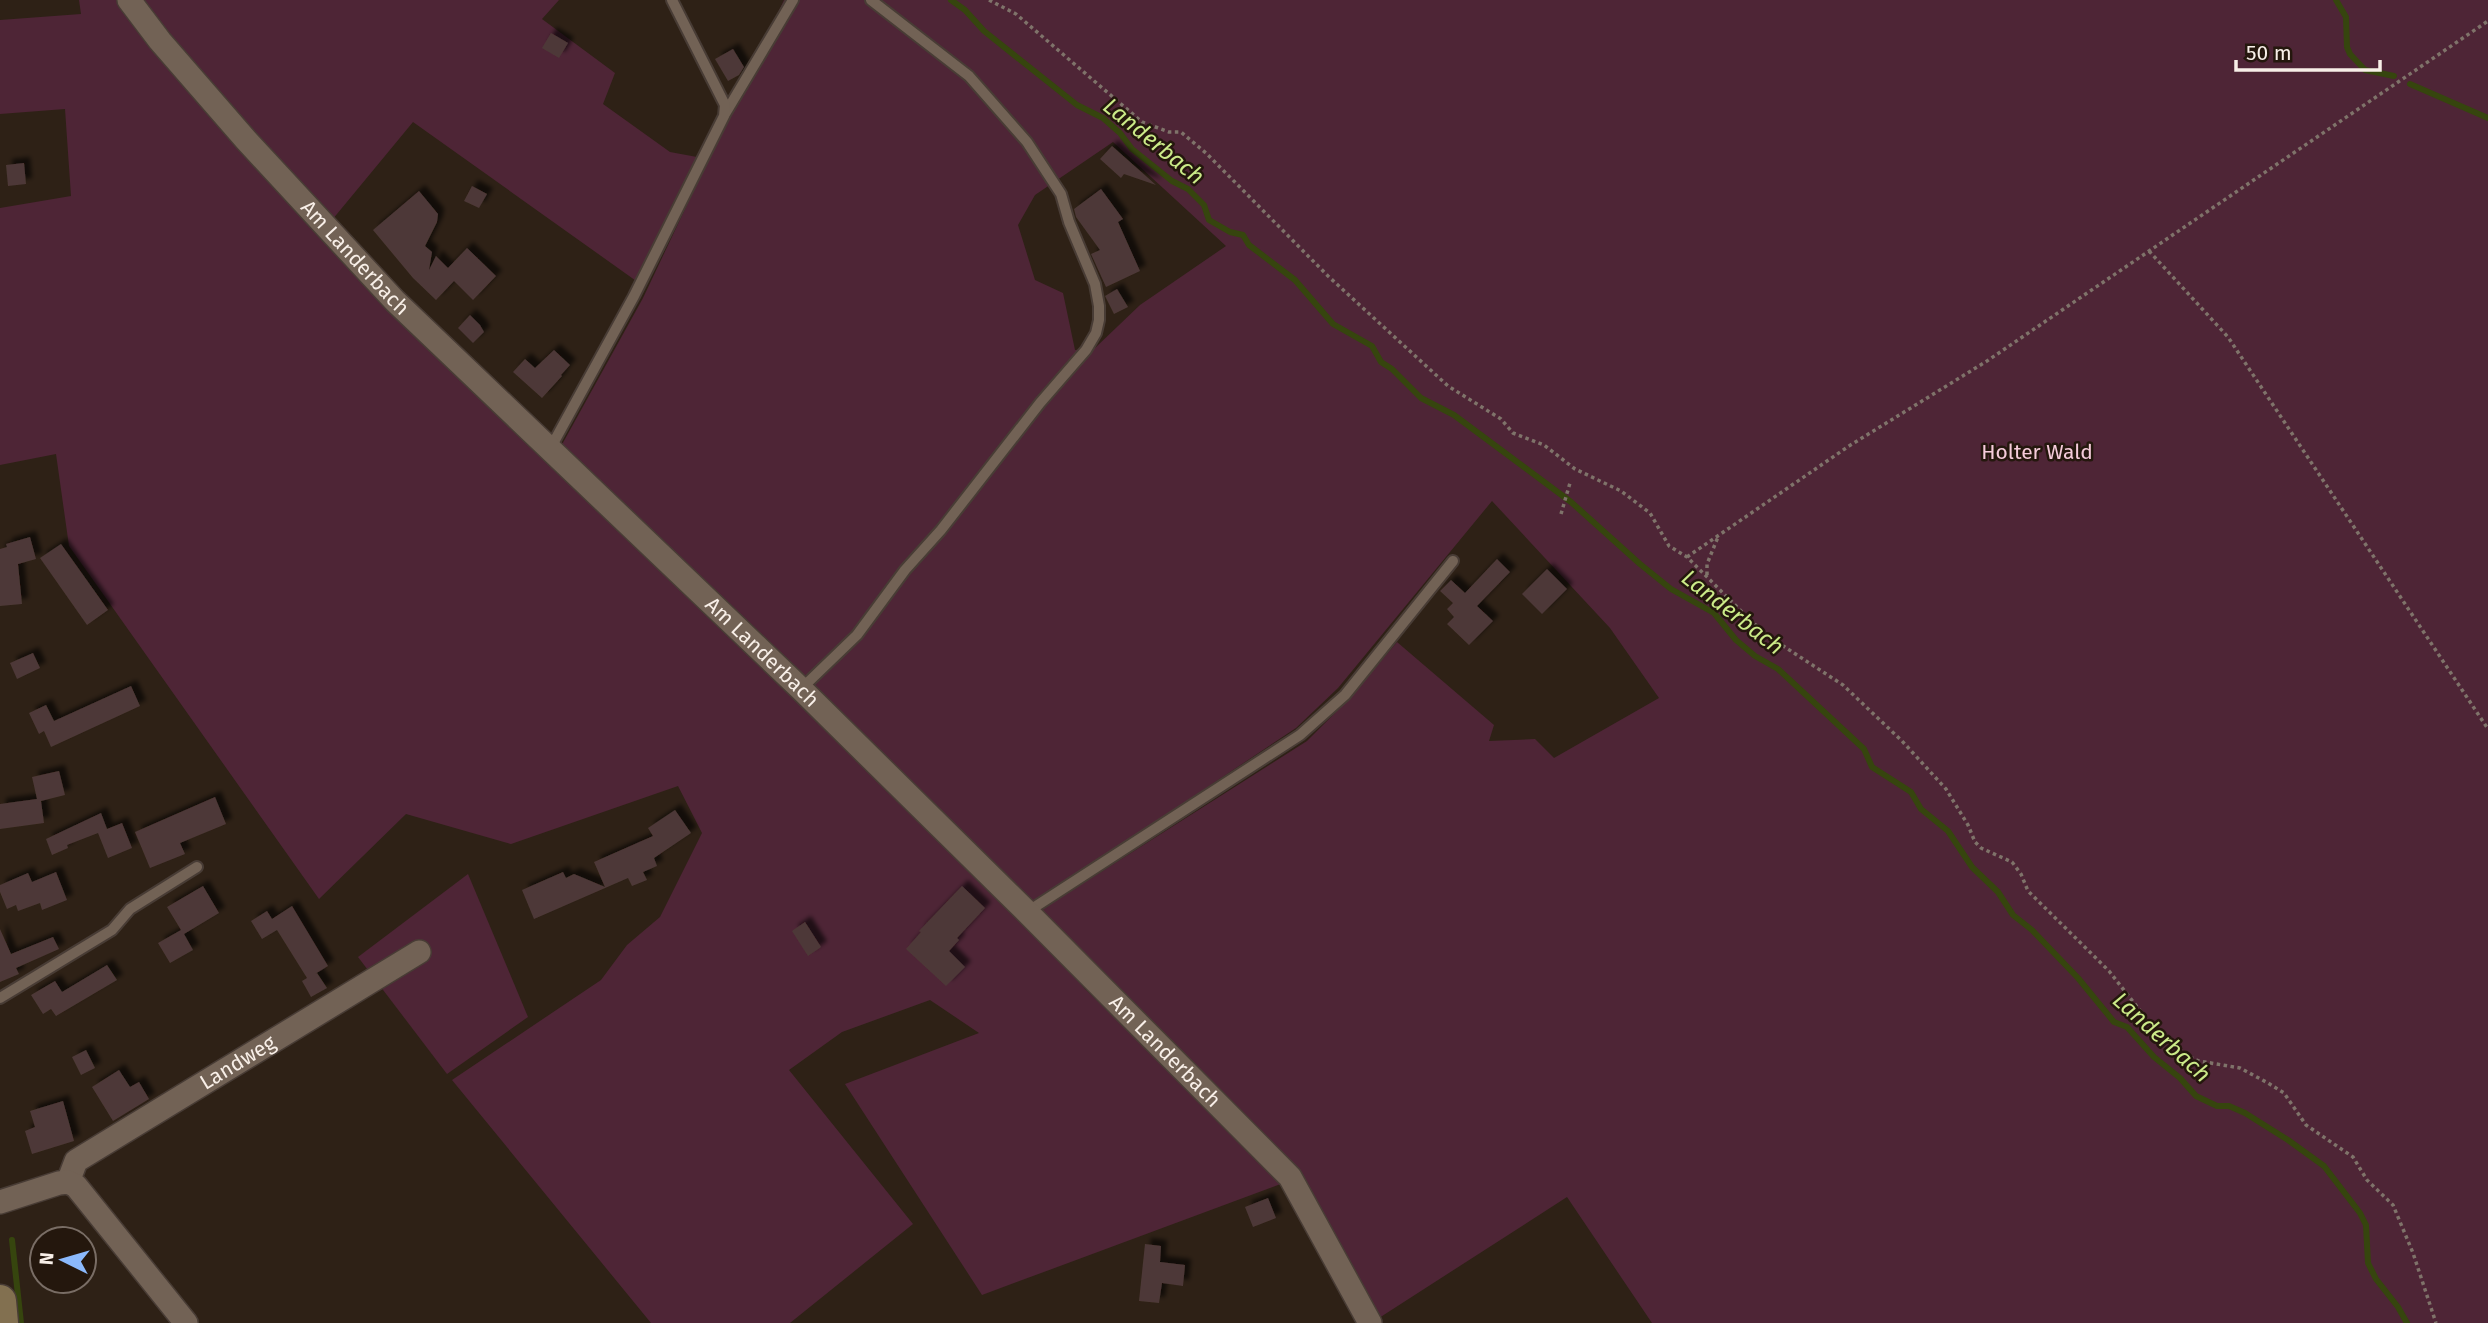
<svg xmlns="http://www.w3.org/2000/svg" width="2488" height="1323" font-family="'Fira Sans',sans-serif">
	<defs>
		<filter id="shadow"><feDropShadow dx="6" dy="-6" stdDeviation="2" flood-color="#0009"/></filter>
	</defs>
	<rect width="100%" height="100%" fill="#2e2116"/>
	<g fill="#4e2536" fill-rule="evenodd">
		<path d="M79 0H121L155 46 1023 917 1085 989 1286 1182 982 1295 845 1084 979 1033 930 1000 842 1032 789 1070 913 1224 790 1323H651L452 1080 601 980 627 945 660 917 702 833 678 786 511 844 406 814 319 899 69 546 56 454 0 465V208L71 196 65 109 0 114V20L81 14Z"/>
		<path d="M140 0H559L542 19 615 73 603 104 670 152 697 157 672 205 639 283 413 122 332 220 254 138Z"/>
		<path d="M784 0H2488V1323H1652L1567 1197 1379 1318 1297 1173 1038 912 1307 741 1349 699 1397 642 1494 725 1489 741 1535 739 1554 758 1659 698 1610 628 1492 501 1338 688 1296 728 1031 905 560 448 643 298ZM1113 142 1226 246 1140 305 1095 348 1075 350 1063 293 1035 280 1018 225 1035 195Z"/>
		<path d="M468 874 528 1017 447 1074 358 957Z"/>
	</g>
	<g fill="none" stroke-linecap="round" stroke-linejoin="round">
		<g stroke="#36450e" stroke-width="6">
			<path d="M951 0 965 10 984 31 1077 105 1103 118 1120 133 1132 149 1172 181 1188 189 1204 205 1209 220 1230 232 1243 235 1249 245 1295 280 1333 324 1372 346 1381 362 1392 369 1421 398 1454 415 1571 502 1640 564 1671 589 1714 613 1736 640 1755 656 1778 669 1864 749 1872 767 1911 792 1921 809 1948 831 1972 867 1998 892 2013 915 2032 930 2078 978 2114 1022 2127 1027 2154 1057 2180 1078 2196 1096 2217 1106H2229L2245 1113 2288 1140 2324 1166 2360 1213 2366 1225 2368 1263 2376 1279 2398 1307 2407 1323"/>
			<path d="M2336 0 2346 17 2347 47 2350 54 2365 70 2394 76"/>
			<path d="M2410 84 2488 118"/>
			<path d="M12 1240 21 1323"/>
		</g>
	</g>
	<g fill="#4d3937" filter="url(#shadow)">
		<path d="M551 33 568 43 559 58 542 48Z"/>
		<path d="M733 49 744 67 739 75 728 81 715 59Z"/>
		<path d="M1112 146 1156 185 1124 174 1121 178 1100 159Z"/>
		<path d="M24 163 26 184 8 186 6 165Z"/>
		<path d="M472 186 487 194 479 208 464 201Z"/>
		<path d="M1101 189 1123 219 1118 222 1140 271 1106 287 1091 254 1100 250 1076 217 1074 209Z"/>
		<path d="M419 191 438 214 437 222 425 246 432 252 429 270 436 256 448 268 467 248 496 276 473 300 454 281 436 300 413 278 373 230Z"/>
		<path d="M1117 289 1128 307 1114 314 1105 296Z"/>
		<path d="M470 315 480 325 484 332 473 343 458 328Z"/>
		<path d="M554 350 570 365 561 375 562 376 542 398 513 372 525 359 535 368Z"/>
		<path d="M30 537 36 559 18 564 22 604 0 606V549L7 547 6 544Z"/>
		<path d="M61 544 108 610 87 625 40 558Z"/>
		<path d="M1497 559 1510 572 1477 606 1493 621 1469 645 1447 624 1454 617 1447 609 1453 603 1440 591 1451 580 1465 593Z"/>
		<path d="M1547 569 1567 589 1542 614 1522 594Z"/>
		<path d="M33 653 40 668 17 679 10 663Z"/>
		<path d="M131 686 140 706 51 747 44 731 39 734 29 713 46 705 54 721Z"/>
		<path d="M59 771 65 795 41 801 44 823 0 829V804L37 799 32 777Z"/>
		<path d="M215 797 226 824 180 843 185 854 150 868 135 832Z"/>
		<path d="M675 810 691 833 654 858 657 866 643 872 647 880 632 886 628 878 534 919 522 890 563 872 566 878 574 874 605 887 594 862 653 836 648 828Z"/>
		<path d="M101 813 107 829 122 823 132 848 108 858 98 833 67 845 68 848 52 855 46 839Z"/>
		<path d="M56 872 67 900 42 910 40 903 18 911 16 905 7 909 0 892V885L28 873 32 882Z"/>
		<path d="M203 886 219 913 184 934 193 950 170 963 158 943 181 930 167 907Z"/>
		<path d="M962 886 985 908 957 938 959 940 949 951 965 967 946 986 906 949 921 932 919 931Z"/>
		<path d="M292 906 328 966 315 974 317 973 327 988 311 997 302 981 307 978 277 930 262 939 251 921 267 911 272 919Z"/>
		<path d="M805 922 821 947 808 956 792 931Z"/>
		<path d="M0 929 11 954 53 937 59 949 16 968 19 974 0 982Z"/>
		<path d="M107 965 117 980 56 1016 51 1009 43 1014 31 995 55 981 62 992Z"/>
		<path d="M86 1050 95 1068 81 1075 72 1057Z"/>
		<path d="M119 1070 130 1087 139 1082 149 1099 113 1121 92 1087Z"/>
		<path d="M63 1101 74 1141 32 1154 25 1131 35 1127 30 1111Z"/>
		<path d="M1268 1198 1276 1218 1253 1227 1245 1207Z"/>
		<path d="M1145 1244 1161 1246 1160 1262 1185 1265 1183 1286 1162 1283 1159 1303 1139 1301Z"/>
	</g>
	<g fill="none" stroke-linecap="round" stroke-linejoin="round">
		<defs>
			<g id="service">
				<path d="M725 114 793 0"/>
				<path d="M550 449 634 296 724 116 725 105 672 0"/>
				<path d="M801 689 857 635 905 570 941 530 1040 403 1086 350 1096 333 1099 320V306L1095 284 1069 222 1061 194 1027 142 969 76 871 0"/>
				<path d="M1027 912 1300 735 1345 695 1453 561"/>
				<path d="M0 998 112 930 130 909 197 867"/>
			</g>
			<g id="minor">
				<path id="s1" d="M129 0 160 41 246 140 395 301 801 689 1027 912 1290 1177 1370 1323"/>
				<path id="s2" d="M68 1182 76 1161 419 952"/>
				<path d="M0 1202 59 1183 68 1182 76 1186 186 1323"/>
			</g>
			<path id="secondary" d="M0 1301 2 1323"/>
		</defs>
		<use href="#service" stroke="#483c35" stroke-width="14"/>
		<use href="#minor" stroke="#483c35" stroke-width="26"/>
		<use href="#secondary" stroke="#483c35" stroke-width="35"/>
		<g stroke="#7f736a" stroke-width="3.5" stroke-dasharray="3.5 3.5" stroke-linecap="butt">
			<path d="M989 0 1016 14 1142 122 1169 132H1181L1206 153 1328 276 1448 386 1501 419 1513 433 1544 445 1575 469 1621 491 1650 513 1669 546 1687 557 1752 622 1771 638 1843 685 1902 741 1946 789 1968 825 1975 842 1981 848 2012 862 2021 874 2028 891 2109 971 2149 1022 2187 1056 2199 1061 2240 1068 2268 1083 2284 1093 2306 1125 2353 1157 2367 1180 2393 1205 2413 1253 2436 1323"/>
			<path d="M2149 251 2228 337 2488 729"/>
			<path d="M1561 514 1570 483"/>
			<path d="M1687 557 1849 446 1987 361 2488 21"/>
			<path d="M1707 575V564L1718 537"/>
		</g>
		<use href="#service" stroke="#726255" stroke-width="10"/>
		<use href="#minor" stroke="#726255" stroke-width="23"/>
		<use href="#secondary" stroke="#827050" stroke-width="32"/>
	</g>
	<g text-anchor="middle" stroke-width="5" stroke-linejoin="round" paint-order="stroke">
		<g font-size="21" fill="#f8efe8" stroke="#24170d">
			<text dy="7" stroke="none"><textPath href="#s1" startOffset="343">Am Landerbach</textPath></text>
			<text dy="7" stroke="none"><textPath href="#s1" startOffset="910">Am Landerbach</textPath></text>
			<text dy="7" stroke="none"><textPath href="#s1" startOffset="1477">Am Landerbach</textPath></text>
			<text dy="7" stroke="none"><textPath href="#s2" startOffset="212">Landweg</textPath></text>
		</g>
		<g font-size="21" fill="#f5cbda" stroke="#24170d">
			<text x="2037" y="459">Holter Wald</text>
		</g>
		<g font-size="23" font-style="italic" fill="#cbea88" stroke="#24170d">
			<text transform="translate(1154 141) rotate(39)" y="8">Landerbach</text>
			<text transform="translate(1733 612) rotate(38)" y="8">Landerbach</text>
			<text transform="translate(2162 1037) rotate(42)" y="8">Landerbach</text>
		</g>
	</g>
	<g transform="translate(63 1260) rotate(275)"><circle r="33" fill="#24170d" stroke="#796d65" stroke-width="2"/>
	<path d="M0-5L12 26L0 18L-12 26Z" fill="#8bb9fc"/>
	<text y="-10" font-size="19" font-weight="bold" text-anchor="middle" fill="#f8efe8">N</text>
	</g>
	<path d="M2236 60v10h144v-10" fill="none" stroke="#f8efe8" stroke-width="3.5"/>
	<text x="2246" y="60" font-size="21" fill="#f8efe8" stroke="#24170d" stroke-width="5" paint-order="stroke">50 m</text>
</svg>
